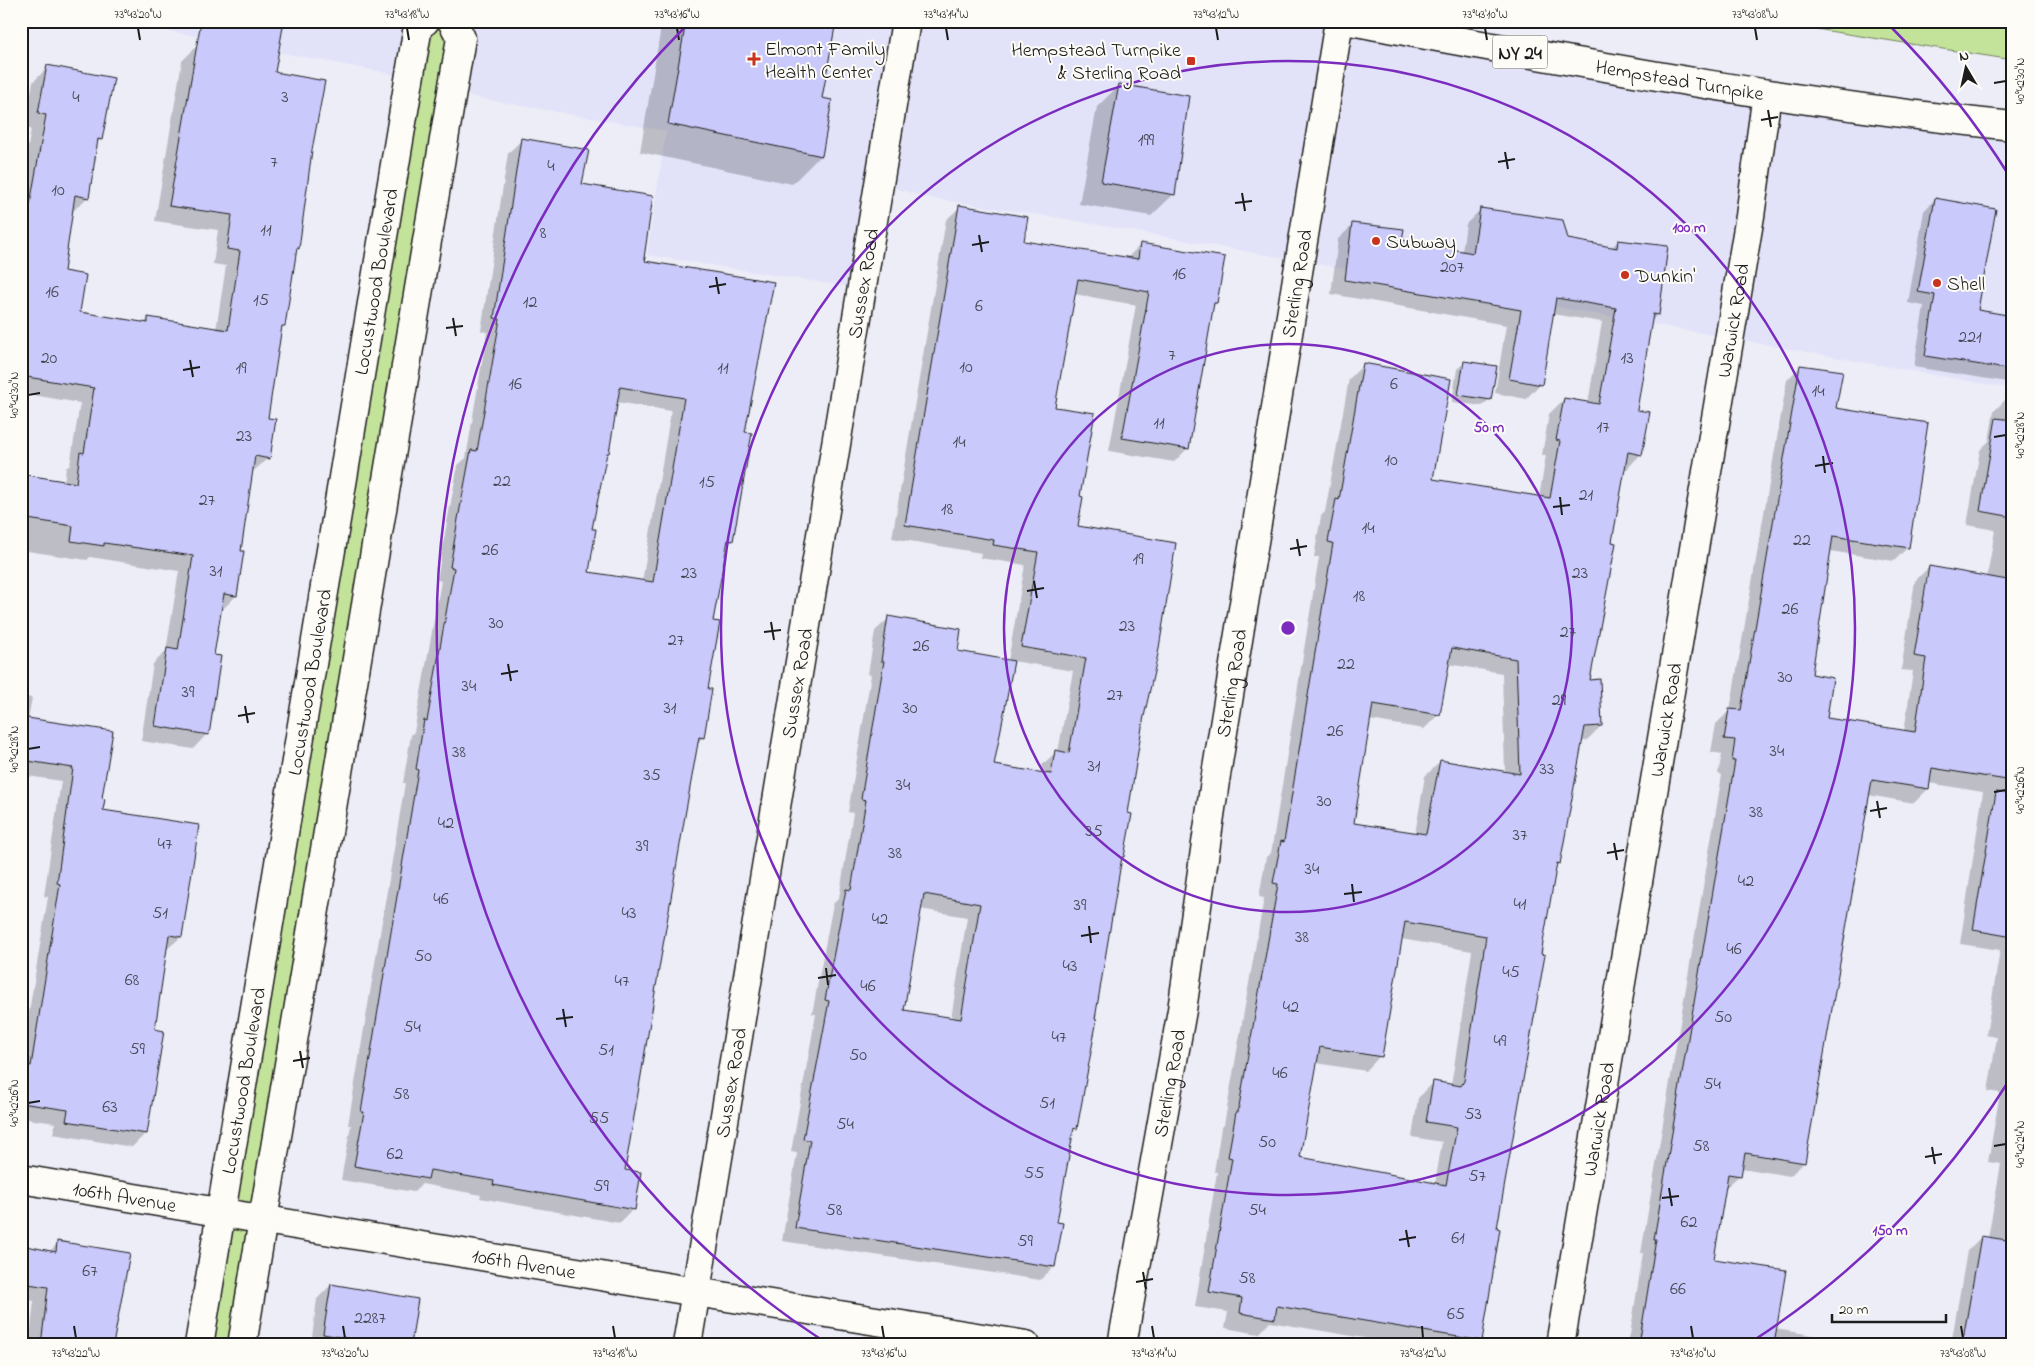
<svg xmlns="http://www.w3.org/2000/svg" width="2034" height="1366" font-family="'Indie Flower',sans-serif">
	<rect width="100%" height="100%" fill="#ededf8"/>
	<filter id="ink" filterUnits="userSpaceOnUse"><feTurbulence type="fractalNoise" baseFrequency=".02" numOctaves="2"/><feDisplacementMap in="SourceGraphic" scale="10" xChannelSelector="R" yChannelSelector="G"/><feConvolveMatrix kernelMatrix="1 2 1 2 8 2 1 2 1" color-interpolation-filters="sRGB"/></filter>
	<g filter="url(#ink)">
		<g fill="#e2e2f9">
			<path d="M117 21H425L409 79 377 71Z"/>
			<path d="M452 21H1350L2013 126V389L1060 218 925 197 887 186 869 290 647 255 666 131 483 99 452 91Z"/>
		</g>
		<g fill="#c3e39b" stroke="#70805c">
			<path d="M425 21H452L242 1345H199Z"/>
			<path d="M1765 21H2013V60Z"/>
		</g>
		<g fill="#0003" fill-rule="evenodd">
			<path d="M662 21H835L821 98V155L792 184 640 152Z"/>
			<path d="M197 46 273 73 311 150 297 248 295 250 283 326 281 328 266 419 269 458 251 473 239 552 236 596 221 611 213 657 207 734 193 749 141 741 153 664 166 651 179 571 90 557 87 560 21 550V475L64 482 66 468 70 465 80 403 21 393V186L31 129 24 128 33 82 48 67 101 139 96 144 88 197 72 212 62 272 79 314 144 323 149 318 216 330 226 266 213 264 218 230 155 221 182 61Z"/>
			<path d="M1119 85 1174 194 1151 216 1079 204 1097 107Z"/>
			<path d="M522 140 581 185 642 259 743 433 732 541 725 548 712 622 703 737 697 743 624 1171 633 1209 620 1223 480 1198 481 1195 422 1184 414 1192 341 1180 351 1125H348L405 783H403L411 735 414 732 441 581 437 580 445 533 458 465 466 458 487 332 481 331 508 153ZM616 402 671 411 642 582 587 574 590 530Z"/>
			<path d="M1935 199 1977 311 2013 317V383L1914 367 1924 306 1908 303 1924 211Z"/>
			<path d="M960 207 1022 242 1127 258 1141 244 1216 303 1212 307 1188 448 1174 462 1109 451 1136 305 1074 294 1054 408 1079 497 1076 527 1142 721 1127 814 1123 857 1121 859 1076 1128 1072 1132 1056 1223 1061 1224 1054 1267 1040 1280 782 1241 797 1153 791 1152 816 1014H812L833 904 839 898 853 813 848 812 871 675 868 674 875 631 889 618 956 652 1008 661 1025 565 980 558 981 553 892 538 946 220ZM1013 661 1073 671 1058 752H1056L1042 765 1041 773 993 766ZM920 909 967 917 951 1019 903 1011Z"/>
			<path d="M1481 209 1567 240 1611 248 1618 241 1658 314 1651 321 1636 411 1641 454 1627 469 1624 468 1589 681 1601 726 1586 741H1581L1559 863 1555 867 1496 1229 1481 1340 1476 1345H1405L1270 1322 1259 1334 1225 1328 1228 1312 1195 1307 1217 1172H1214L1221 1128 1224 1125 1264 898 1259 897 1266 857 1271 853 1319 557H1314L1321 516 1325 512 1349 379 1364 364 1431 480 1539 498 1546 455H1542L1549 414 1564 399 1588 403 1602 322 1552 314 1540 384 1526 399 1495 393 1506 325 1331 294 1338 239 1353 225 1400 241 1462 252 1466 224ZM1448 664 1502 673 1505 772 1440 762 1425 776 1415 834 1353 824 1370 720 1424 729 1439 714ZM1401 939 1472 951 1451 1086 1433 1083 1418 1098 1412 1137 1442 1142 1435 1184 1298 1158 1316 1063 1366 1071 1380 1056Z"/>
			<path d="M1465 362 1490 399 1482 406 1452 402 1457 369Z"/>
			<path d="M1801 366 1835 409 1908 547 1894 561 1830 551 1810 675 1825 719 1904 732 1913 671 1901 670 1915 581 1929 567 1987 577 1995 530 1967 525 1980 450 1989 441 1994 411 2008 397 2013 398V1345H1951L1967 1251 1981 1237 1988 1238 2001 1164 1988 1162 2000 1093 1988 1091 1997 1037 1986 1035 2000 950 1960 944 1983 792 1929 783 1928 789 1914 803 1868 795 1804 1162 1790 1176 1741 1168 1740 1175 1724 1189 1712 1260 1775 1329 1874 1345H1625L1630 1335 1643 1253H1641L1722 775 1718 774 1722 754 1711 752 1716 724 1730 710 1787 380Z"/>
			<path d="M21 696 32 698 28 719 111 732 100 800 102 811 181 937 166 950 154 1030 146 1133 132 1147 53 1134 55 1123 21 1118V1060L48 897 44 896 61 781 21 775Z"/>
			<path d="M58 1243 112 1345H29L34 1301 21 1299V1246L49 1252Z"/>
			<path d="M331 1285 410 1345H311L317 1299Z"/>
		</g>
		<g fill="#c9c9fb" stroke="#1c1c1c" fill-rule="evenodd">
			<path d="M201 21H284L275 72 325 81 312 150 299 249 297 248 285 326H282L268 418 276 419 270 459 255 456 241 551H244L237 596 224 594 214 655 221 656 209 735 155 726 167 648 178 650 193 556 104 543V546L71 541 73 526 21 518V474L76 483 80 452 84 453 94 388 21 376V254L46 115 38 113 47 65 114 78 102 140 98 139 89 198 75 195 64 271 86 275 80 312 148 323V317L228 330 240 251 227 249 232 215 169 206Z"/>
			<path d="M686 21H836L822 98 832 100 822 156 668 124Z"/>
			<path d="M1119 84 1189 96 1175 195 1101 182Z"/>
			<path d="M521 138 589 150 582 184 653 196 644 258H646L645 261 774 282 745 432 752 433 733 541 728 540 713 621 720 622 708 689H712L704 738 699 737 683 827 625 1170 641 1172 635 1210 493 1185 494 1181 430 1170 428 1179 354 1166 364 1112H361L418 770 416 769 424 720 427 721 454 568 450 567 458 519 471 450 477 451 500 319 494 318ZM620 387 684 398 653 582 589 572 596 529H592L607 453H609Z"/>
			<path d="M1935 198 1996 209 1978 310 2013 316V370L1925 356 1935 295 1918 292Z"/>
			<path d="M959 205 1028 217 1024 241 1138 259 1140 243 1225 257 1217 303H1214L1189 449 1122 438 1149 292 1078 279 1055 407 1095 413 1080 496 1083 497 1078 526 1176 543 1158 654 1143 721 1128 813 1132 814 1124 857H1122L1095 1019H1097L1077 1129 1074 1128 1057 1222 1063 1223 1055 1267 795 1228 810 1140 803 1139 829 1001 825 1000 846 889 851 890 866 800 861 799 884 661H881L888 616 961 629 958 651 1014 661 994 765 1051 774 1055 750 1069 753 1086 658 1021 647 1038 552 993 545 994 540 905 525ZM924 894 980 904 961 1019 904 1010Z"/>
			<path d="M1480 208 1563 220 1568 239 1617 248 1618 240 1668 246 1659 315 1653 314 1637 410 1650 412 1642 455 1628 452 1612 542 1616 543 1590 680 1600 679 1602 726 1585 727 1560 864 1557 863 1541 954 1545 955 1497 1228 1500 1229 1482 1341 1277 1306 1275 1319 1240 1313 1242 1298 1209 1292 1232 1158 1228 1157 1236 1112H1238L1278 884 1273 883 1281 841 1284 842 1333 543 1328 542 1336 499 1339 500 1363 363 1451 379 1433 479 1550 498 1560 441 1556 440 1564 398 1599 404 1616 308 1556 298 1542 385 1509 379 1521 310 1345 280 1352 223 1404 229 1402 240 1473 253ZM1452 648 1516 659 1520 774 1440 760 1426 834 1354 823 1373 704 1440 715ZM1405 922 1486 936 1464 1081 1461 1086 1433 1081 1426 1122 1457 1127 1446 1185 1300 1157 1320 1047 1382 1057Z"/>
			<path d="M1464 361 1497 366 1491 400 1458 395Z"/>
			<path d="M1800 365 1843 371 1836 408 1928 423 1909 548 1833 536 1812 674 1833 678 1827 718 1915 732 1926 658 1914 656 1929 566 2013 581V781L1932 768 1929 789 1872 780 1805 1163 1745 1153 1741 1176 1728 1174 1714 1259 1786 1270 1774 1345H1639L1656 1239H1654L1735 761H1732L1735 740 1724 739 1729 709 1741 710Z"/>
			<path d="M1996 418 2013 420V517L1980 511Z"/>
			<path d="M21 717 113 731 102 798 105 799 103 810 199 825 182 937 169 935 155 1029 164 1031 147 1134 66 1121 68 1110 21 1103V1064L31 1066 60 884 57 883 73 768 21 760Z"/>
			<path d="M1996 792 2013 794V937L1973 930Z"/>
			<path d="M1981 1236 2013 1241V1345H1962Z"/>
			<path d="M57 1241 130 1253 113 1345H41L48 1287 21 1283V1245L56 1252Z"/>
			<path d="M331 1284 418 1299 411 1345H385L323 1334Z"/>
		</g>
		<g fill="none" stroke-linecap="round" stroke-linejoin="round">
			<defs>
				<g id="minor">
					<path id="s1" d="M21 1179 696 1292 1026 1345"/>
					<path id="s2" d="M199 1345 418 26 425 21"/>
					<path d="M242 1345 461 38 452 21"/>
					<path id="s3" d="M687 1345 906 21"/>
					<path id="s4" d="M1122 1345 1182 1010 1215 781 1339 21"/>
					<path id="s5" d="M1560 1345 1750 216 1767 94"/>
				</g>
				<g id="primary">
					<path id="s6" d="M1350 21C1570 61 1790 103 2013 126"/>
				</g>
			</defs>
			<use href="#minor" stroke="#1c1c1c" stroke-width="31"/>
			<use href="#primary" stroke="#1c1c1c" stroke-width="31"/>
			<use href="#minor" stroke="#fdfcf7" stroke-width="28"/>
			<use href="#primary" stroke="#fdfcf7" stroke-width="28"/>
		</g>
	</g>
	<path fill="none" stroke="#1c1c1c" stroke-width="2" d="M138 28 140 40M407 28 409 40M677 28 679 40M946 28 948 40M1216 28 1218 40M1485 28 1487 40M1755 28 1757 40M1994 83 2006 81M1768 110 1771 127M1761 120 1778 117M1505 152 1508 169M1498 162 1515 159M1242 193 1245 211M1235 203 1252 201M979 235 982 252M972 245 989 242M716 277 719 294M709 287 726 284M453 318 456 336M446 328 463 326M190 360 193 377M183 370 200 367M28 395 40 393M1994 437 2006 435M1823 456 1825 473M1815 466 1833 463M1560 497 1562 515M1553 507 1570 505M1297 539 1300 556M1290 549 1307 546M1034 581 1037 598M1027 591 1044 588M771 622 774 640M764 632 781 630M508 664 511 681M501 674 518 671M245 706 248 723M238 716 255 713M28 749 40 747M1994 792 2006 790M1877 801 1880 818M1870 811 1887 808M1614 843 1617 860M1607 853 1624 850M1352 884 1354 902M1344 894 1362 892M1089 926 1091 943M1081 936 1099 933M826 968 828 985M818 978 836 975M563 1009 566 1027M556 1019 573 1017M300 1051 303 1068M293 1061 310 1058M28 1103 40 1101M1994 1146 2006 1144M1932 1147 1935 1164M1925 1157 1942 1154M1669 1188 1672 1206M1662 1198 1679 1196M1406 1230 1409 1247M1399 1240 1416 1237M1143 1272 1146 1289M1136 1282 1153 1279M74 1326 76 1338M343 1326 345 1338M613 1326 615 1338M882 1326 884 1338M1152 1326 1154 1338M1422 1326 1423 1338M1691 1326 1693 1338M1961 1326 1963 1338"/>
	<g fill="none" stroke="#7b2cbf" stroke-width="2.5">
		<circle cx="1288" cy="628" r="284"/>
		<circle cx="1288" cy="628" r="567"/>
		<path d="M2010 1079A851 851 0 0 1 1751 1342M825 1342A851 851 0 0 1 686 26M1890 26A851 851 0 0 1 2010 177"/>
	</g>
	<g fill="#c8321e" stroke="#fdfcf7" stroke-width="2">
		<path d="M751.5 51.5h5v5h5v5h-5v5h-5v-5h-5v-5h5z"/>
		<rect x="1186" y="56" width="10" height="10" rx="2.5"/>
		<circle cx="1376" cy="241" r="5"/>
		<circle cx="1625" cy="275" r="5"/>
		<circle cx="1937" cy="283" r="5"/>
	</g>
	<g text-anchor="middle" stroke-width="4" stroke-linejoin="round" paint-order="stroke">
		<g font-size="18" fill="#474754">
			<text x="76" y="102">4</text>
			<text x="285" y="102">3</text>
			<text x="1146" y="145">199</text>
			<text x="274" y="167">7</text>
			<text x="551" y="171">4</text>
			<text x="58" y="195">10</text>
			<text x="266" y="235">11</text>
			<text x="543" y="238">8</text>
			<text x="1452" y="272">207</text>
			<text x="1179" y="279">16</text>
			<text x="52" y="297">16</text>
			<text x="261" y="305">15</text>
			<text x="530" y="307">12</text>
			<text x="979" y="311">6</text>
			<text x="1970" y="342">221</text>
			<text x="1172" y="360">7</text>
			<text x="49" y="363">20</text>
			<text x="1627" y="363">13</text>
			<text x="966" y="372">10</text>
			<text x="241" y="373">19</text>
			<text x="723" y="373">11</text>
			<text x="515" y="389">16</text>
			<text x="1394" y="389">6</text>
			<text x="1818" y="396">14</text>
			<text x="1159" y="428">11</text>
			<text x="1603" y="432">17</text>
			<text x="244" y="441">23</text>
			<text x="959" y="447">14</text>
			<text x="1391" y="465">10</text>
			<text x="502" y="486">22</text>
			<text x="707" y="487">15</text>
			<text x="1586" y="500">21</text>
			<text x="207" y="505">27</text>
			<text x="947" y="514">18</text>
			<text x="1368" y="533">14</text>
			<text x="1802" y="545">22</text>
			<text x="490" y="555">26</text>
			<text x="1138" y="564">19</text>
			<text x="216" y="576">31</text>
			<text x="689" y="578">23</text>
			<text x="1580" y="578">23</text>
			<text x="1359" y="601">18</text>
			<text x="1790" y="614">26</text>
			<text x="496" y="628">30</text>
			<text x="1127" y="631">23</text>
			<text x="1568" y="637">27</text>
			<text x="676" y="645">27</text>
			<text x="921" y="651">26</text>
			<text x="1346" y="669">22</text>
			<text x="1785" y="682">30</text>
			<text x="469" y="691">34</text>
			<text x="188" y="697">39</text>
			<text x="1115" y="700">27</text>
			<text x="1559" y="705">29</text>
			<text x="670" y="713">31</text>
			<text x="910" y="713">30</text>
			<text x="1335" y="736">26</text>
			<text x="1777" y="756">34</text>
			<text x="459" y="757">38</text>
			<text x="1094" y="771">31</text>
			<text x="1547" y="774">33</text>
			<text x="652" y="780">35</text>
			<text x="903" y="790">34</text>
			<text x="1324" y="806">30</text>
			<text x="1756" y="817">38</text>
			<text x="446" y="828">42</text>
			<text x="1094" y="836">35</text>
			<text x="1520" y="840">37</text>
			<text x="165" y="849">47</text>
			<text x="642" y="851">39</text>
			<text x="895" y="858">38</text>
			<text x="1312" y="874">34</text>
			<text x="1746" y="886">42</text>
			<text x="441" y="904">46</text>
			<text x="1520" y="909">41</text>
			<text x="1080" y="910">39</text>
			<text x="160" y="918">51</text>
			<text x="629" y="918">43</text>
			<text x="880" y="924">42</text>
			<text x="1302" y="942">38</text>
			<text x="1734" y="954">46</text>
			<text x="423" y="961">50</text>
			<text x="1070" y="971">43</text>
			<text x="1511" y="977">45</text>
			<text x="132" y="985">68</text>
			<text x="622" y="986">47</text>
			<text x="868" y="991">46</text>
			<text x="1291" y="1012">42</text>
			<text x="1723" y="1022">50</text>
			<text x="412" y="1032">54</text>
			<text x="1059" y="1042">47</text>
			<text x="1500" y="1046">49</text>
			<text x="137" y="1054">59</text>
			<text x="606" y="1055">51</text>
			<text x="858" y="1060">50</text>
			<text x="1280" y="1078">46</text>
			<text x="1712" y="1089">54</text>
			<text x="401" y="1099">58</text>
			<text x="1047" y="1108">51</text>
			<text x="110" y="1112">63</text>
			<text x="1473" y="1119">53</text>
			<text x="599" y="1123">55</text>
			<text x="845" y="1129">54</text>
			<text x="1267" y="1147">50</text>
			<text x="1701" y="1151">58</text>
			<text x="395" y="1159">62</text>
			<text x="1034" y="1178">55</text>
			<text x="1477" y="1181">57</text>
			<text x="601" y="1191">59</text>
			<text x="834" y="1215">58</text>
			<text x="1257" y="1215">54</text>
			<text x="1689" y="1227">62</text>
			<text x="1458" y="1243">61</text>
			<text x="1025" y="1246">59</text>
			<text x="90" y="1276">67</text>
			<text x="1247" y="1283">58</text>
			<text x="1678" y="1294">66</text>
			<text x="1456" y="1319">65</text>
			<text x="370" y="1323">2287</text>
		</g>
		<rect fill="#fdfcf7" stroke="#605f5e" stroke-width="1" x="1492.5" y="35.5" width="55" height="33" rx="4"/>
		<g font-size="19" font-weight="bold" fill="#1c1c1c">
			<text x="1520" y="59">NY 24</text>
		</g>
		<g font-size="20" fill="#1c1c1c" stroke="#fdfcf7" text-anchor="start">
			<text x="765" y="55">Elmont Family<tspan x="765" dy="23">Health Center</tspan></text>
			<text x="1181" y="56" text-anchor="end">Hempstead Turnpike<tspan x="1181" dy="23">&amp; Sterling Road</tspan></text>
			<text x="1386" y="248">Subway</text>
			<text x="1635" y="282">Dunkin'</text>
			<text x="1947" y="290">Shell</text>
		</g>
		<g font-size="20" fill="#1c1c1c" stroke="#fdfcf7">
			<text dy="7" stroke="none"><textPath href="#s6" startOffset="335">Hempstead Turnpike</textPath></text>
			<text dy="7" stroke="none"><textPath href="#s2" startOffset="1078">Locustwood Boulevard</textPath></text>
			<text dy="7" stroke="none"><textPath href="#s3" startOffset="1076">Sussex Road</textPath></text>
			<text dy="7" stroke="none"><textPath href="#s4" startOffset="1076">Sterling Road</textPath></text>
			<text dy="7" stroke="none"><textPath href="#s5" startOffset="1039">Warwick Road</textPath></text>
			<text dy="7" stroke="none"><textPath href="#s2" startOffset="672">Locustwood Boulevard</textPath></text>
			<text dy="7" stroke="none"><textPath href="#s3" startOffset="671">Sussex Road</textPath></text>
			<text dy="7" stroke="none"><textPath href="#s4" startOffset="671">Sterling Road</textPath></text>
			<text dy="7" stroke="none"><textPath href="#s5" startOffset="634">Warwick Road</textPath></text>
			<text dy="7" stroke="none"><textPath href="#s2" startOffset="268">Locustwood Boulevard</textPath></text>
			<text dy="7" stroke="none"><textPath href="#s3" startOffset="266">Sussex Road</textPath></text>
			<text dy="7" stroke="none"><textPath href="#s4" startOffset="266">Sterling Road</textPath></text>
			<text dy="7" stroke="none"><textPath href="#s5" startOffset="229">Warwick Road</textPath></text>
			<text dy="7" stroke="none"><textPath href="#s1" startOffset="105">106th Avenue</textPath></text>
			<text dy="7" stroke="none"><textPath href="#s1" startOffset="510">106th Avenue</textPath></text>
		</g>
	</g>
	<circle cx="1288" cy="628" r="8" fill="#7b2cbf" stroke="#fdfcf7" stroke-width="2.5"/>
	<g font-size="15" text-anchor="middle" font-weight="bold" fill="#7b2cbf" stroke="#fdfcf7" stroke-width="4" stroke-linejoin="round" paint-order="stroke">
		<text x="1689" y="232">100 m</text>
		<text x="1489" y="432">50 m</text>
		<text x="1890" y="1235">150 m</text>
	</g>
	<rect width="2034" height="1366" fill="none" stroke="#fdfcf7" stroke-width="55"/>
	<g transform="translate(1966 68) rotate(351)" stroke="#fdfcf7" stroke-width="4" paint-order="stroke">
	<path d="M0-4L9 19L0 12L-9 19Z" fill="#1c1c1c"/>
	<text y="-8" font-size="14" font-weight="bold" text-anchor="middle" fill="#1c1c1c">N</text>
	</g>
	<path d="M1832 1314v8h114v-8" fill="none" stroke="#1c1c1c" stroke-width="2.5"/>
	<text x="1839" y="1314" font-size="15" fill="#1c1c1c" stroke="#fdfcf7" stroke-width="4" paint-order="stroke">20 m</text>
	<rect x="28" y="28" width="1978" height="1310" fill="none" stroke="#1c1c1c" stroke-width="2"/>
	<g font-size="12" text-anchor="middle" fill="#1c1c1c">
		<text x="138" y="18">73°43'20"W</text>
		<text x="407" y="18">73°43'18"W</text>
		<text x="677" y="18">73°43'16"W</text>
		<text x="946" y="18">73°43'14"W</text>
		<text x="1216" y="18">73°43'12"W</text>
		<text x="1485" y="18">73°43'10"W</text>
		<text x="1755" y="18">73°43'08"W</text>
		<text transform="translate(2020 81) rotate(-90)" y="4">40°42'30"N</text>
		<text transform="translate(14 395) rotate(-90)" y="4">40°42'30"N</text>
		<text transform="translate(2020 435) rotate(-90)" y="4">40°42'28"N</text>
		<text transform="translate(14 749) rotate(-90)" y="4">40°42'28"N</text>
		<text transform="translate(2020 790) rotate(-90)" y="4">40°42'26"N</text>
		<text transform="translate(14 1103) rotate(-90)" y="4">40°42'26"N</text>
		<text transform="translate(2020 1144) rotate(-90)" y="4">40°42'24"N</text>
		<text x="76" y="1357">73°43'22"W</text>
		<text x="345" y="1357">73°43'20"W</text>
		<text x="615" y="1357">73°43'18"W</text>
		<text x="884" y="1357">73°43'16"W</text>
		<text x="1154" y="1357">73°43'14"W</text>
		<text x="1423" y="1357">73°43'12"W</text>
		<text x="1693" y="1357">73°43'10"W</text>
		<text x="1963" y="1357">73°43'08"W</text>
	</g>
</svg>
